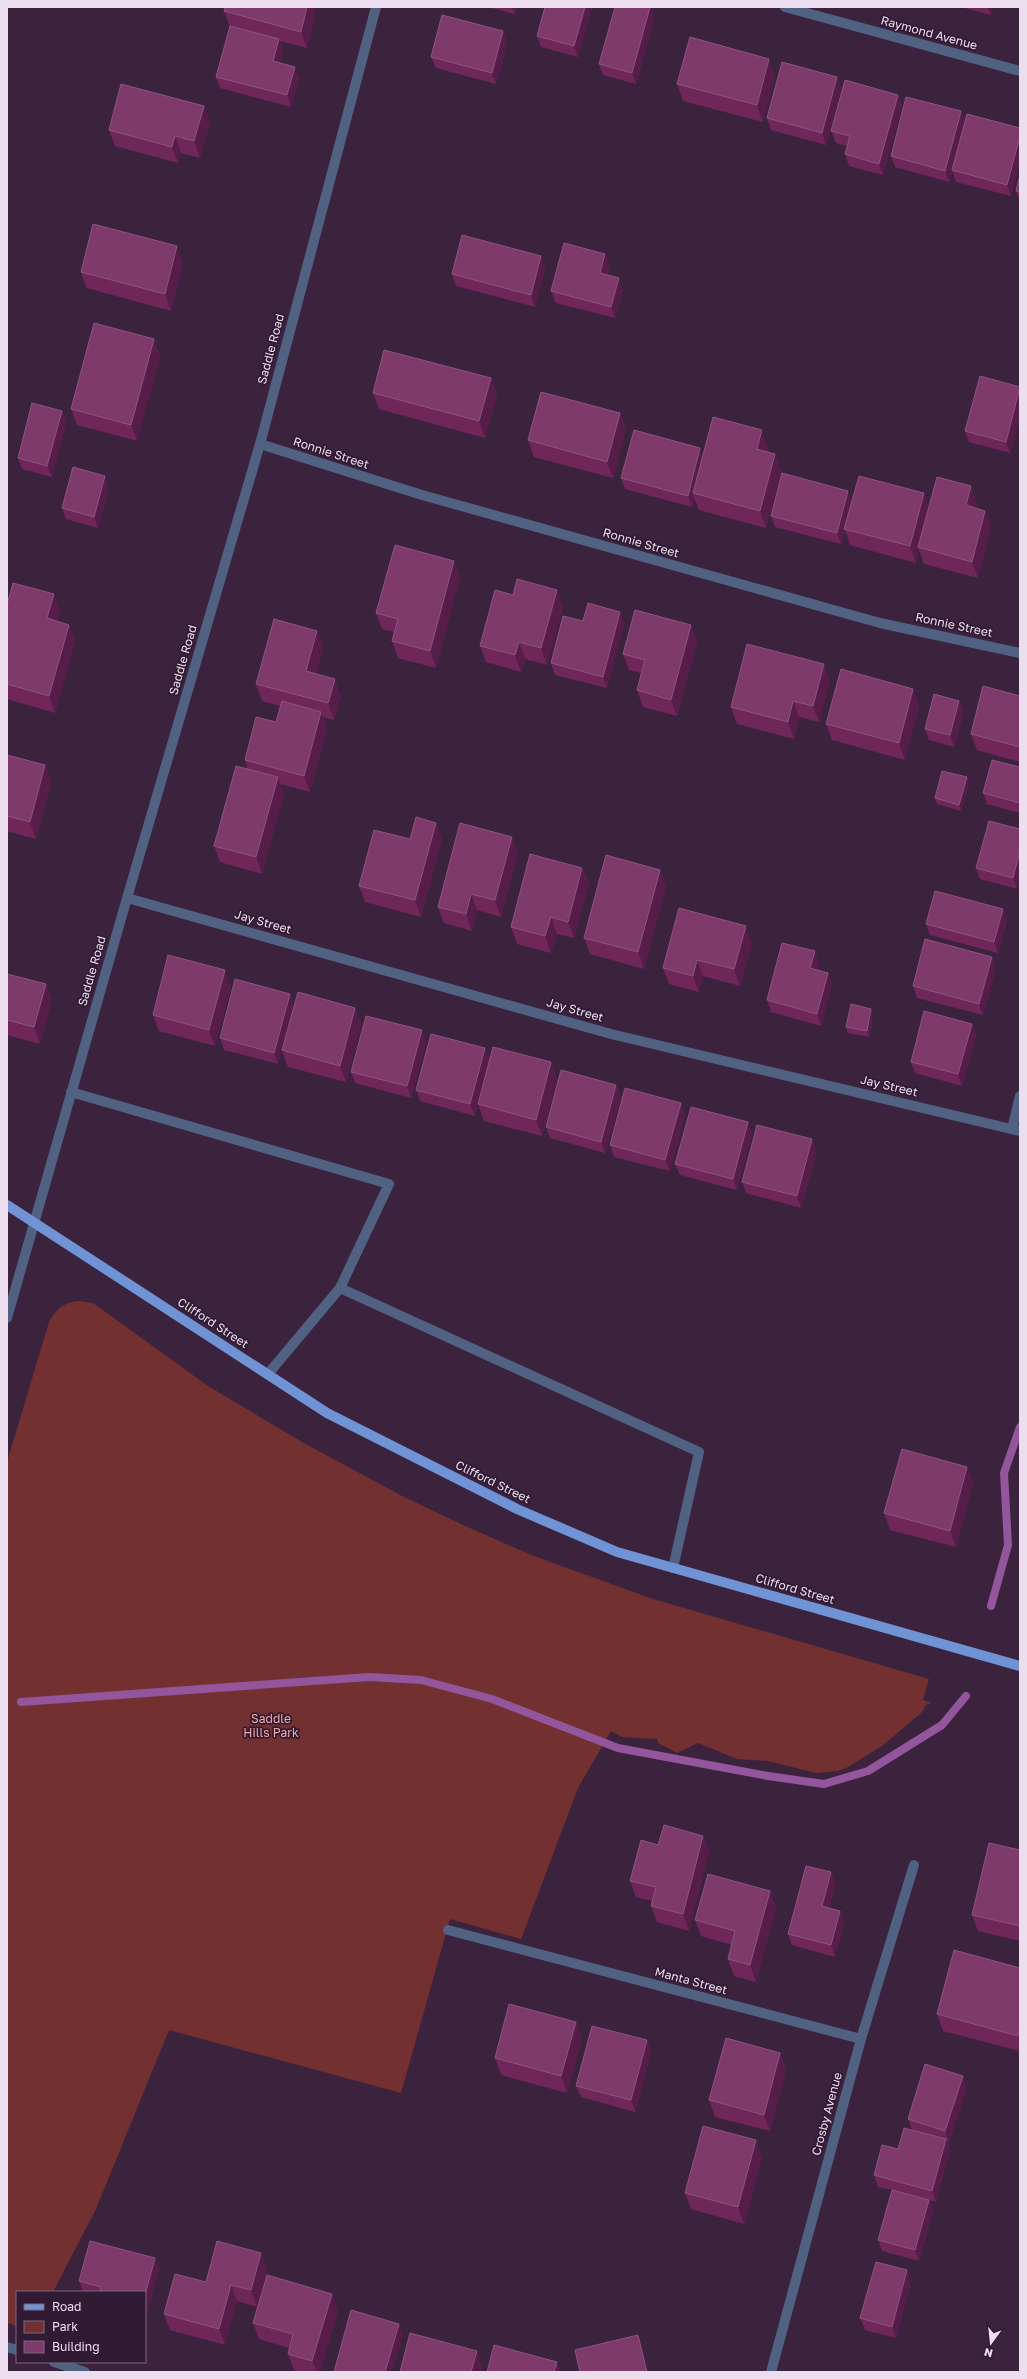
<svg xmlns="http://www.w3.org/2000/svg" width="1027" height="2379" font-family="'Golos Text',sans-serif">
	<rect width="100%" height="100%" fill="#3b233e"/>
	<path fill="#723031" d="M79 1301 93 1303 208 1386 302 1442 402 1496 463 1525 531 1555 653 1599 929 1679 923 1700 932 1703 926 1705 922 1712 882 1746 848 1767 838 1771 816 1773 768 1761 737 1759 698 1743 677 1753 658 1743 657 1739 622 1737 611 1731 578 1788 521 1939 450 1919 401 2093 169 2030 96 2209 53 2292H17V2326L7 2323V1462L49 1322C56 1309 64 1302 79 1301Z"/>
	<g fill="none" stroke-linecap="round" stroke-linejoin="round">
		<g stroke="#93569d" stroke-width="8">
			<path d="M991 1606 1008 1545 1004 1473 1020 1427"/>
			<path d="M21 1702 369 1677 421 1680 492 1699 618 1748 768 1776 824 1784 868 1771 942 1725 966 1696"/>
		</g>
		<g stroke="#506182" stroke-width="10">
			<path d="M785 7 1020 71"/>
			<path d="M260 444 422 495 880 623 1020 653"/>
			<path d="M127 898 611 1034 1020 1131"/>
			<path d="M71 1092 389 1184 340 1288 699 1452 673 1568"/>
			<path d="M1012 1129 1020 1096"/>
			<path d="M7 1318 127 898 260 444 376 7"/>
			<path d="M268 1374 340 1288"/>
			<path d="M448 1930 861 2039"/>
			<path d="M7 2347 17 2350"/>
			<path d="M54 2362 85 2372"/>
			<path d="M771 2372 861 2039 914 1865"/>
		</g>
		<path stroke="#6f93d5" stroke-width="10" d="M7 1205 327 1413 517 1509 617 1552 1020 1666"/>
	</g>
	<g fill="#6f275a">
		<path d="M488 7H517L515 14Z"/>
		<path d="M545 7H592L578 57 541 47 537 36Z"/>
		<path d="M961 7H993L991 15Z"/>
		<path d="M224 11 316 13 307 48 280 41 283 50 280 63 299 78 291 107 220 88 216 77 230 27Z"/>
		<path d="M654 19 636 84 603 75 599 64Z"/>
		<path d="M503 31 507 42 496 84 436 68 431 57Z"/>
		<path d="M775 75 763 122 683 101 677 84Z"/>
		<path d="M837 77 841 89 826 145 771 130 767 118Z"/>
		<path d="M204 106 210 122 200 158 181 153 178 163 115 146 109 130Z"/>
		<path d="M902 106 883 175 849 166 845 154 847 146 836 143 831 131Z"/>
		<path d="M961 111 965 123 949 182 895 167 891 156Z"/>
		<path d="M1020 128V162L1011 196 956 182 952 170Z"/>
		<path d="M1020 175V202L1016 191Z"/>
		<path d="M605 254 610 266 607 275 623 290 615 318 556 303 551 291Z"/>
		<path d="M541 256 545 268 535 307 456 286 452 274Z"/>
		<path d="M183 263 171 311 87 288 81 272Z"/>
		<path d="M160 356 137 441 77 425 71 409Z"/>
		<path d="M491 378 497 395 485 438 379 409 373 393Z"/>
		<path d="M1020 387V416L1010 453 969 442 965 431Z"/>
		<path d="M62 411 66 422 52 477 22 469 18 458Z"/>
		<path d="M620 413 626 429 613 478 534 457 528 440Z"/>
		<path d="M768 447 767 452 782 471 766 528 699 510 694 498 692 507 625 489 621 478 703 455Z"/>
		<path d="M109 487 98 528 66 519 62 508Z"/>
		<path d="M852 501 929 507 977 503 976 508 985 511 991 527 978 578 924 564 919 550 916 563 850 545 845 530 841 544 775 527 771 516Z"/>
		<path d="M460 577 436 668 398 658 392 641 394 632 382 629 376 613Z"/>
		<path d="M513 595 563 607 547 665 525 659 521 672 486 662 480 646Z"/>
		<path d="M7 605 60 611 57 621 69 625 75 641 55 713 7 699Z"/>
		<path d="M624 623 607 688 555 675 551 663Z"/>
		<path d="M691 625 697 642 677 716 643 707 637 690 641 673 629 670 623 654Z"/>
		<path d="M317 631 323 647 316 674 341 696 334 720 323 717 327 728 310 792 280 784 284 794 262 874 220 862 214 846 248 770 245 760 276 722 280 706 262 701 256 684Z"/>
		<path d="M830 681 819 722 799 717 794 739 737 724 731 707Z"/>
		<path d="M1020 696V762L977 750 971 734Z"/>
		<path d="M959 701 964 712 954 747 929 740 925 729Z"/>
		<path d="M919 705 905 760 832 740 826 724Z"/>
		<path d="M7 755 45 765 51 782 36 839 7 831Z"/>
		<path d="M1020 767V813L987 804 983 793Z"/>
		<path d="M967 777 969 783 961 811 937 804 935 798Z"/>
		<path d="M436 823 442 839 421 917 365 902 359 886Z"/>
		<path d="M1020 829 1017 889 980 879 976 868Z"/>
		<path d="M518 853 501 917 477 910 472 931 444 923 438 907Z"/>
		<path d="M582 868 589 884 574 938 557 934 551 953 517 944 511 927Z"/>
		<path d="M660 870 666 886 644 969 590 954 584 938Z"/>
		<path d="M1007 920 998 953 930 935 926 924Z"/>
		<path d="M752 942 740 986 703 976 699 992 669 984 663 968Z"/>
		<path d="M819 963 817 970 828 973 832 984 821 1026 771 1012 767 1000Z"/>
		<path d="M996 968 983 1015 917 998 913 986Z"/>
		<path d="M7 974 52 1000 40 1044 7 1035Z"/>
		<path d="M231 987 215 1046 159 1031 153 1015Z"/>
		<path d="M290 994 278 1064 224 1050 220 1038Z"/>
		<path d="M355 1008 361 1024 346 1082 288 1067 282 1050Z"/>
		<path d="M871 1009 873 1015 869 1037 848 1033 846 1027Z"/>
		<path d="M972 1024 976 1035 962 1086 915 1073 911 1062Z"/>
		<path d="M426 1042 411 1098 355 1083 351 1072Z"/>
		<path d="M485 1048 489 1059 551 1062 557 1079 542 1136 484 1121 478 1104 475 1116 420 1101 416 1090Z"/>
		<path d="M621 1096 605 1153 550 1138 546 1127Z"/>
		<path d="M685 1114 670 1171 614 1157 610 1145Z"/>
		<path d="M752 1133 737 1190 680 1175 675 1164Z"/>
		<path d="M817 1151 801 1208 746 1193 742 1182Z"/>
		<path d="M967 1467 973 1483 956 1547 890 1530 884 1513Z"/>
		<path d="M703 1836 709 1852 689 1931 657 1922 651 1906 652 1901 636 1897 630 1881 658 1845Z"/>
		<path d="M1020 1850V1941L978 1931 972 1915Z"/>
		<path d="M831 1872 835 1884 829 1908 840 1911 844 1923 835 1957 792 1945 788 1934Z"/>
		<path d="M776 1907 756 1982 734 1976 728 1959 732 1945 701 1936 695 1920Z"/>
		<path d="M1020 1968V2051L943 2031 937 2014Z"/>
		<path d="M576 2022 582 2039 567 2093 501 2075 495 2058Z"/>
		<path d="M647 2040 651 2052 635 2112 581 2097 576 2086Z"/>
		<path d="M780 2053 786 2070 770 2131 715 2117 709 2100Z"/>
		<path d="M967 2087 949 2142 947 2141 950 2150 936 2202 929 2200 933 2211 919 2261 882 2251 878 2240 892 2190 878 2187 874 2175 898 2149 912 2130 908 2119Z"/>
		<path d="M762 2157 744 2224 691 2209 685 2193Z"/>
		<path d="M159 2269 145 2321V2292H83L79 2281Z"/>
		<path d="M267 2269 257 2307 237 2301 225 2345 170 2330 164 2314 206 2282Z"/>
		<path d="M911 2282 896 2338 865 2330 860 2318Z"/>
		<path d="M338 2311 320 2372H300L294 2370 288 2354 289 2348 259 2339 253 2323Z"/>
	</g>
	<g fill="#551d48">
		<path d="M307 7H314L316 13 307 48 301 32Z"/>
		<path d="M512 7H517L515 14Z"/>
		<path d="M585 7H592L578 57 574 46Z"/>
		<path d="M650 7 654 19 636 84 632 73Z"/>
		<path d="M988 7H993L991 15Z"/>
		<path d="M503 31 507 42 496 84 492 73Z"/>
		<path d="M279 39 283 50 277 73 273 61Z"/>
		<path d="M769 59 775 75 763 122 757 105Z"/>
		<path d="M295 67 299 78 291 107 287 95Z"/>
		<path d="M837 77 841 89 826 145 822 133Z"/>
		<path d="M898 95 902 106 883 175 879 164Z"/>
		<path d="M204 106 210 122 200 158 194 141Z"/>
		<path d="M961 111 965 123 949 182 945 171Z"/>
		<path d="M175 136 181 153 178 163 172 147Z"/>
		<path d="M1020 136V162L1011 196 1007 185Z"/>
		<path d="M177 246 183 263 171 311 165 294Z"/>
		<path d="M605 254 610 266 604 285 600 273Z"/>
		<path d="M541 256 545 268 535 307 531 295Z"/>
		<path d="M619 278 623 290 615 318 611 307Z"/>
		<path d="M154 339 160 356 137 441 131 425Z"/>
		<path d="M491 378 497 395 485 438 479 421Z"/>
		<path d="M1020 389V416L1010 453 1006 442Z"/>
		<path d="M62 411 66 422 52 477 47 466Z"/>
		<path d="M620 413 626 429 613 478 607 462Z"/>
		<path d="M762 430 768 447 763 466 757 449Z"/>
		<path d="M700 448 705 459 693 493 694 498 692 507 688 496Z"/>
		<path d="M775 454 782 471 766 528 760 511Z"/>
		<path d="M105 476 109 487 98 528 94 517Z"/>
		<path d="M971 486 977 503 972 522 966 505Z"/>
		<path d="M848 491 852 502 841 544 837 533Z"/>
		<path d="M924 493 930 510 918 547 919 550 916 563 910 546Z"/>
		<path d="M985 511 991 527 978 578 972 562Z"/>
		<path d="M454 561 460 577 436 668 430 651Z"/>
		<path d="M557 590 563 607 547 665 541 648Z"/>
		<path d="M54 594 60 611 53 635 47 618Z"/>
		<path d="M620 612 624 623 607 688 603 677Z"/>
		<path d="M69 625 75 641 55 713 49 696Z"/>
		<path d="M691 625 697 642 677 716 671 700Z"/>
		<path d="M317 631 323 647 312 688 306 671Z"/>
		<path d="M519 642 525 659 521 672 515 655Z"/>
		<path d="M824 664 830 681 819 722 813 706Z"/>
		<path d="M335 679 341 696 334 720 328 703Z"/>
		<path d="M913 689 919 705 905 760 899 743Z"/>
		<path d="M793 701 799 717 794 739 788 722Z"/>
		<path d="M959 701 964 712 954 747 950 735Z"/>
		<path d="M321 712 327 728 310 792 304 776Z"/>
		<path d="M45 765 51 782 36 839 30 822Z"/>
		<path d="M278 777 284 794 262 874 256 857Z"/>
		<path d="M967 777 969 783 961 811 959 805Z"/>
		<path d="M436 823 442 839 421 917 415 900Z"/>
		<path d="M512 837 518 853 501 917 495 900Z"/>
		<path d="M1020 851V878L1017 889 1013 878Z"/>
		<path d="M582 868 589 884 574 938 568 922Z"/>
		<path d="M660 870 666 886 644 969 638 952Z"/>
		<path d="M471 894 477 910 472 931 466 914Z"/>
		<path d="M1003 909 1007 920 998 953 994 942Z"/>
		<path d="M551 917 557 934 551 953 545 936Z"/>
		<path d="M746 926 752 942 740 986 734 969Z"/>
		<path d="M815 951 819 963 815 979 810 968Z"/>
		<path d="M992 957 996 968 983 1015 979 1004Z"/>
		<path d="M697 960 703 976 699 992 693 976Z"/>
		<path d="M225 970 231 987 215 1046 209 1030Z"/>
		<path d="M828 973 832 984 821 1026 817 1014Z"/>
		<path d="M46 984 52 1000 40 1044 34 1027Z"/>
		<path d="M290 994 294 1005 278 1064 274 1053Z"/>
		<path d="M355 1008 361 1024 346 1082 340 1066Z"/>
		<path d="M871 1009 873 1015 869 1037 867 1031Z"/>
		<path d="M972 1024 976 1035 962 1086 958 1074Z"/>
		<path d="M422 1030 426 1042 411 1098 407 1086Z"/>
		<path d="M485 1048 490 1060 475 1116 470 1104Z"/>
		<path d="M551 1062 557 1079 542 1136 536 1120Z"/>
		<path d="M616 1085 621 1096 605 1153 601 1142Z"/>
		<path d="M681 1103 685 1114 670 1171 665 1160Z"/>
		<path d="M748 1122 752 1133 737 1190 733 1179Z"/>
		<path d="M812 1139 817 1151 801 1208 797 1196Z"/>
		<path d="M967 1467 973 1483 956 1547 950 1531Z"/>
		<path d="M703 1836 709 1852 689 1931 683 1914Z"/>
		<path d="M831 1872 835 1884 826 1918 822 1906Z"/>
		<path d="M770 1891 776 1907 756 1982 750 1965Z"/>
		<path d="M840 1911 844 1923 835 1957 831 1945Z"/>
		<path d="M576 2022 582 2039 567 2093 561 2076Z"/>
		<path d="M1020 2027V2043L1018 2036Z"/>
		<path d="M647 2040 651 2052 635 2112 631 2100Z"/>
		<path d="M780 2053 786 2070 770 2131 764 2115Z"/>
		<path d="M963 2076 967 2087 949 2142 945 2131Z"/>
		<path d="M946 2139 950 2150 936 2202 932 2191Z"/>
		<path d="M756 2140 762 2157 744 2224 738 2207Z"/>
		<path d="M929 2200 933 2211 919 2261 915 2250Z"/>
		<path d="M261 2253 267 2269 257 2307 251 2290Z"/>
		<path d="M155 2258 159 2269 145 2321V2295Z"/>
		<path d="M907 2270 911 2282 896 2338 892 2327Z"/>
		<path d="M231 2285 237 2301 225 2345 219 2329Z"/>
		<path d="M332 2294 338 2311 320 2372H317L312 2361Z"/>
		<path d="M399 2324 403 2335 392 2372H385Z"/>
		<path d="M638 2335 642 2347 648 2372H647Z"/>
		<path d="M477 2351 483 2368 482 2372H471Z"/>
		<path d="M557 2362 561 2372H554Z"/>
	</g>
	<g fill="#7d3a6a" stroke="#8e547f">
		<path d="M225 7H307L301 32 224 11Z"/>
		<path d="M545 7H585L574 46 537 36Z"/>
		<path d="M615 7H650L632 73 599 64Z"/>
		<path d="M442 15 503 31 492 73 431 57Z"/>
		<path d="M230 26 279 39 273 61 295 67 287 95 216 77Z"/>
		<path d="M690 37 769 59 757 105 677 84Z"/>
		<path d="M782 62 837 77 822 133 767 118Z"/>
		<path d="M845 80 898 95 879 164 845 154 850 136 831 131Z"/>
		<path d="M121 84 204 106 194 141 175 136 172 147 109 130Z"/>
		<path d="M906 97 961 111 945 171 891 156Z"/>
		<path d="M967 114 1020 128V136L1007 185 952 170Z"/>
		<path d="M1020 175V192L1016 191Z"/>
		<path d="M93 224 177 246 165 294 81 272Z"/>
		<path d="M462 235 541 256 531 295 452 274Z"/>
		<path d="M564 243 605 254 600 273 619 278 611 307 551 291Z"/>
		<path d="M94 323 154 339 131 425 71 409Z"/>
		<path d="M384 350 491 378 479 421 373 393Z"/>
		<path d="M980 376 1020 387 1006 442 965 431Z"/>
		<path d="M541 392 620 413 607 462 528 440Z"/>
		<path d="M32 403 62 411 47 466 18 458Z"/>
		<path d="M713 417 762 430 757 449 775 454 760 511 693 493Z"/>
		<path d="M634 430 700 448 688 496 621 478Z"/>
		<path d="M73 467 105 476 94 517 62 508Z"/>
		<path d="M782 473 848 491 837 533 771 516Z"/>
		<path d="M859 476 924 493 910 546 844 529Z"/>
		<path d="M937 477 971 486 966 505 985 511 972 562 918 547Z"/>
		<path d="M395 545 454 561 430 651 392 641 398 619 376 613Z"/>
		<path d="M517 579 557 590 541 648 519 642 515 655 480 646 495 590 513 595Z"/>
		<path d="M13 583 54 594 47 618 69 625 49 696 7 684V605Z"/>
		<path d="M588 603 620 612 603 677 551 663 563 616 583 621Z"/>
		<path d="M635 610 691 625 671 700 637 690 645 660 623 654Z"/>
		<path d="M274 619 317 631 306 671 335 679 328 703 256 684Z"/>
		<path d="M747 644 824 664 813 706 793 701 788 722 731 707Z"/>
		<path d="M841 669 913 689 899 743 826 724Z"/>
		<path d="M983 686 1020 696V747L971 734Z"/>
		<path d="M934 694 959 701 950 735 925 729Z"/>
		<path d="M282 701 321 712 304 776 245 760 256 717 276 722Z"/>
		<path d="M7 755 45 765 30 822 7 816Z"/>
		<path d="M992 760 1020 767V803L983 793Z"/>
		<path d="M236 766 278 777 256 857 214 846Z"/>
		<path d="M942 771 967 777 959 805 935 798Z"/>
		<path d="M416 817 436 823 415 900 359 886 374 830 410 839Z"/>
		<path d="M989 821 1020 829V851L1013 878 976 868Z"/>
		<path d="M460 823 512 837 495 900 471 894 466 914 438 907Z"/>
		<path d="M530 854 582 868 568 922 551 917 545 936 511 927Z"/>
		<path d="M606 855 660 870 638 952 584 938Z"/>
		<path d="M935 891 1003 909 994 942 926 924Z"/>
		<path d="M679 908 746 926 734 969 697 960 693 976 663 968Z"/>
		<path d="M925 939 992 957 979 1004 913 986Z"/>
		<path d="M782 943 815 951 810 968 828 973 817 1014 767 1000Z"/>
		<path d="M168 955 225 970 209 1030 153 1015Z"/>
		<path d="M7 974 46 984 34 1027 7 1020Z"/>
		<path d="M235 979 290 994 274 1053 220 1038Z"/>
		<path d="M298 992 355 1008 340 1066 282 1050Z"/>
		<path d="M851 1004 871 1009 867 1031 846 1027Z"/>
		<path d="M924 1011 972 1024 958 1074 911 1062Z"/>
		<path d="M366 1016 422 1030 407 1086 351 1072Z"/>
		<path d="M431 1034 485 1048 470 1104 416 1090Z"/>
		<path d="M493 1047 551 1062 536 1120 478 1104Z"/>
		<path d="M561 1070 616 1085 601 1142 546 1127Z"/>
		<path d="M625 1088 681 1103 665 1160 610 1145Z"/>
		<path d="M691 1107 748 1122 733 1179 675 1164Z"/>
		<path d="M757 1125 812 1139 797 1196 742 1182Z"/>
		<path d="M902 1449 967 1467 950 1531 884 1513Z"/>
		<path d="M664 1825 703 1836 683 1914 651 1906 656 1887 630 1881 641 1840 658 1845Z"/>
		<path d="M989 1843 1020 1850V1926L972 1915Z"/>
		<path d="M806 1866 831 1872 822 1906 840 1911 831 1945 788 1934Z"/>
		<path d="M708 1874 770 1891 750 1965 728 1959 735 1931 695 1920Z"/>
		<path d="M954 1950 1020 1968V2027L1018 2036 937 2014Z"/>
		<path d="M509 2004 576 2022 561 2076 495 2058Z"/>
		<path d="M592 2026 647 2040 631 2100 576 2086Z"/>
		<path d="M726 2038 780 2053 764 2115 709 2100Z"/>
		<path d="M925 2064 963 2076 945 2131 908 2119Z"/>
		<path d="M703 2126 756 2140 738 2207 685 2193Z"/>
		<path d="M904 2128 946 2139 932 2191 874 2175 882 2145 898 2149Z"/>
		<path d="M892 2190 929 2200 915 2250 878 2240Z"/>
		<path d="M90 2241 155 2258 145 2295V2292H100L101 2287 79 2281Z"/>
		<path d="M217 2241 261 2253 251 2290 231 2285 219 2329 164 2314 175 2274 206 2282Z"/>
		<path d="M876 2262 907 2270 892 2327 860 2318Z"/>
		<path d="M267 2275 332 2294 312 2361 288 2354 293 2334 253 2323Z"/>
		<path d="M351 2310 399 2324 385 2372H334Z"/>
		<path d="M410 2333 477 2351 471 2372H400Z"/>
		<path d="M638 2335 647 2372H580L575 2350Z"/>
		<path d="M494 2345 557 2362 554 2372H487Z"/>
	</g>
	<g text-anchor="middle" stroke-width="3.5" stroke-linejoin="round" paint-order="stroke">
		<g font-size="12" fill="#eddeef" stroke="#301a34">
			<text transform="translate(929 33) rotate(15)" y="4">Raymond Avenue</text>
			<text transform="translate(271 349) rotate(-75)" y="4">Saddle Road</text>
			<text transform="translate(331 453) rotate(18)" y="4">Ronnie Street</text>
			<text transform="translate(641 543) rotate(16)" y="4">Ronnie Street</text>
			<text transform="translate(954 625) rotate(12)" y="4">Ronnie Street</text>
			<text transform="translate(183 660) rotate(-74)" y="4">Saddle Road</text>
			<text transform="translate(263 922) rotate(16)" y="4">Jay Street</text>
			<text transform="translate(92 971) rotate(-74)" y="4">Saddle Road</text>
			<text transform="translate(575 1010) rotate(16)" y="4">Jay Street</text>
			<text transform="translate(889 1086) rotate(13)" y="4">Jay Street</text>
			<text transform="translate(213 1323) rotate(33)" y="4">Clifford Street</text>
			<text transform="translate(493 1482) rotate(26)" y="4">Clifford Street</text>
			<text transform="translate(795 1589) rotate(16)" y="4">Clifford Street</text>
			<text transform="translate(691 1981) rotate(15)" y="4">Manta Street</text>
			<text transform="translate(827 2114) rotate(-75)" y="4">Crosby Avenue</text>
		</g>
		<g font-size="12" fill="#f5a7a3" stroke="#301a34">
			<text x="271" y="1723">Saddle<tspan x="271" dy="14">Hills Park</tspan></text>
		</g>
	</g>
	<rect width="1027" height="2379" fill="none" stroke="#eddeef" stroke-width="16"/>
	<rect x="16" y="2291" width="130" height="72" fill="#301a34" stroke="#7c687f"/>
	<rect x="24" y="2304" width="20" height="6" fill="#6f93d5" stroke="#7c687f"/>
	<text x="52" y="2311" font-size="12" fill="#eddeef">Road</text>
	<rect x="24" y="2321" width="20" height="12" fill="#723031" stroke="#7c687f"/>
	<text x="52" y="2331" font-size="12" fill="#eddeef">Park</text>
	<rect x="24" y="2341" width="20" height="12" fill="#7d3a6a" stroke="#7c687f"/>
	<text x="52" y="2351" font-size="12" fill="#eddeef">Building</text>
	<g transform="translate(991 2343) rotate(195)" stroke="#301a34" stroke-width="3" paint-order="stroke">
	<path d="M0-3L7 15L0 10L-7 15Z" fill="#eddeef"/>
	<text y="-6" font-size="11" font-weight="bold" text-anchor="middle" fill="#eddeef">N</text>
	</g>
</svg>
